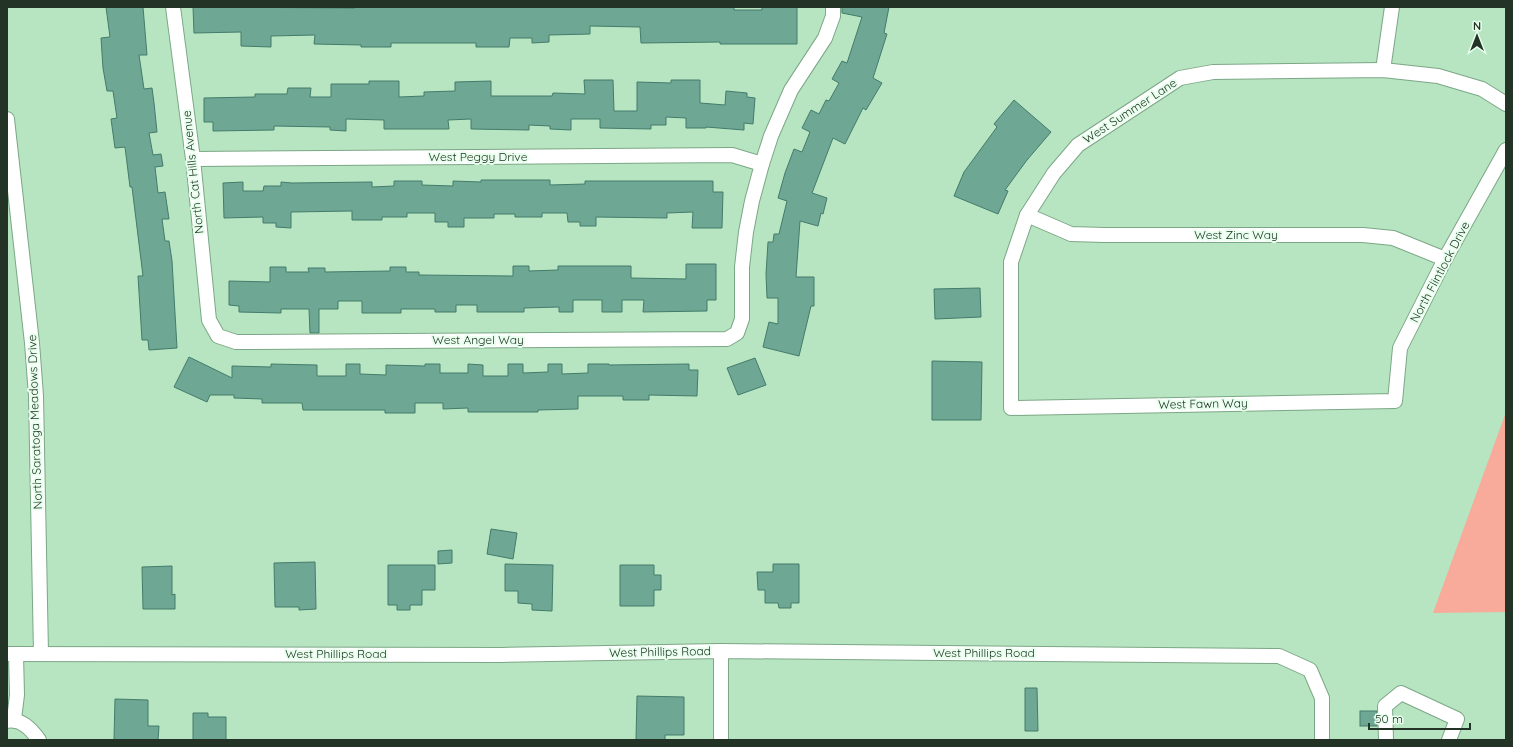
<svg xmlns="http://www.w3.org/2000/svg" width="1513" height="747" font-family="Quicksand,sans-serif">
	<rect width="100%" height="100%" fill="#b7e4c1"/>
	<path fill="#f8aa9b" d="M1506 412V612L1433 613Z"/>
	<g fill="#6ea794" stroke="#437c6a">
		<path d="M106 7H143L147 55H139L144 89 152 88 154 103 157 132 149 133 153 155 161 154 163 166 155 167 158 193 165 192 169 219H162L165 241H169L172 261 177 348 149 350 148 340H142L138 276H143L132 187H130L125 147 115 148 111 119 117 118 113 91H107L103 68 101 38 110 37Z"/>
		<path d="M193 7 355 8V7H734V10H762V7H797V44H720V42L641 43 640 27 590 26V34L549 35V42L532 43V38H510L509 47H476V43H391V47H361V45L314 44 315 35 271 36V47L241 46V32L194 33Z"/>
		<path d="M842 7H889L884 33 887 34 873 78 882 83 866 110 863 108 845 144 833 138 812 193 827 198 823 214 821 213 818 226 800 221 796 277H814V306H811L799 356 763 347 769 322 778 324V298H767L766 274 768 242H773L774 234H779L787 201 778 198 785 173 794 149 802 152 810 132 802 128 811 110 819 114 826 100 829 101 839 83 832 79 842 61 847 63 862 17 842 13Z"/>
		<path d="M584 80H613L614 111H637V82L671 83V80H700V103L725 105 726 91 747 93V97L755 98 753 124 744 123V130L706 127V128H686V118L666 117V125H651V129L600 128V119H571V130L550 129V126L529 125V130L471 129V119L448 120 449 129H384V120L346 119V131L330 130V127L274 126V130L213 131V122H204V98L255 97V94H287L288 88H311L310 97H331V84H369V81H399V97L424 96V92L455 91V82L491 81V96H552L553 93 585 94Z"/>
		<path d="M1014 100 1051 132 1027 160 1005 190 1008 191 998 214 954 196 964 172 997 127 994 124Z"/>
		<path d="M481 180H550V185L585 184V181H713V192H723L722 228H692L693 212 667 213V218L596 217V226H580V222H568L567 213H542V217H515V214H494V218H464V227H448V222H435V213H407V217H382V220H352V211L291 212V228L276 227V223H263V217L224 218 223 183 243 182V191H263L264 186H281V182L292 183 372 182V187L394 186V181H422V185L453 186V181L481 182Z"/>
		<path d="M686 264H716V300H707V311L643 312 644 300H622V312H602V300H573V312H559V307L524 308V312H477V305H456V312H435V309H401V313H362V301H338V309H319V333H310L309 309H281V313L239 312V306L229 305V281L270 282V267H286V272H309L308 268H325V272L390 271V267H406V272H419V275L513 276V266H529V271L558 270V266H631V278L686 279Z"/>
		<path d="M980 288 981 317 935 319 934 289Z"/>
		<path d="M189 357 232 378V366L271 367V364L317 365V376H346V364H360V374L386 375V365L425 366V364H440V373H468V364L483 365V376H508V364H523V373L548 372V364H562V374L588 373V364H609V365L689 364V370H698L697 396 649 395V400H623V396H578V409L538 410V412H468V408L443 409V403H415V413H385V410H303L302 403H262V399L234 398V395H210L207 402 174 387Z"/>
		<path d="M755 358 766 385 738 395 727 368Z"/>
		<path d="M932 361 982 362 981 420H932Z"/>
		<path d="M491 529 517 533 513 559 487 554Z"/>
		<path d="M452 550V563L438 564V551Z"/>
		<path d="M315 562 316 609 299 610V607H275L274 563Z"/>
		<path d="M505 564 553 565 552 611 532 610V604L518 603V591H505Z"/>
		<path d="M773 564H799V603H791V608H779L778 603H765V590H758L757 572H773Z"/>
		<path d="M388 565H435V590H422V605H410V610H397V605H388Z"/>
		<path d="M620 565H654V575H661V590H654V606H620Z"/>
		<path d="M172 566V595L175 594V609H143L142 567Z"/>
		<path d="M1025 688H1037L1038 731H1025Z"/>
		<path d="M637 696 684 697V735H665V740H636Z"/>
		<path d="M115 699 148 700V726H159L158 740H114Z"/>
		<rect x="1360" y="711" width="17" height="15"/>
		<path d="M193 713H208V717H226V740H193Z"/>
	</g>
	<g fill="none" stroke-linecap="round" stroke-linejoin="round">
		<defs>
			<g id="minor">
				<path d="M173 7 193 159 209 320 218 336 236 342 727 339 737 333 742 319V267L746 232 752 201 762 164 771 136 791 90 825 38 833 16V7"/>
				<path d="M1383 70 1392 7"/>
				<path d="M1506 104 1482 89 1438 76 1383 70 1213 72 1180 78 1078 145 1054 173 1027 215 1011 262V408L1395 401 1400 348 1445 259 1506 150"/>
				<path d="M7 119 32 343 36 396 41 654"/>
				<path d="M193 159 732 155 762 164"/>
				<path d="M1027 215 1071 234 1104 235H1363L1393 238 1445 259"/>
				<path d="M721 651V740"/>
				<path d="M7 654 501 655 721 651 1279 656 1310 670 1322 698V740"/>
				<path d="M14 719 17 695 16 654"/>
				<path d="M7 721C21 718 31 729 39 740"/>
				<path d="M1386 740 1385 706 1401 693 1457 719 1449 740"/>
			</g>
		</defs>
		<use href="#minor" stroke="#7ca786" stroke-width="16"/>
		<use href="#minor" stroke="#fff" stroke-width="14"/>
	</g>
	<g text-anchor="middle" stroke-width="4" stroke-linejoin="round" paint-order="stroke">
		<g font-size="12" fill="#233427" stroke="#e8ffed">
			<text transform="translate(1130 111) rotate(-33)" y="4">West Summer Lane</text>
			<text x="478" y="161">West Peggy Drive</text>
			<text transform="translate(193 172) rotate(-96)" y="4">North Cat Hills Avenue</text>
			<text x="1236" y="239">West Zinc Way</text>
			<text transform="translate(1440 272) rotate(-62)" y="4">North Flintlock Drive</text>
			<text x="478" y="344">West Angel Way</text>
			<text transform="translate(1203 404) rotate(-1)" y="4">West Fawn Way</text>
			<text transform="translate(35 422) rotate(-92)" y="4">North Saratoga Meadows Drive</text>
			<text transform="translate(660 652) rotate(-1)" y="4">West Phillips Road</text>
			<text x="984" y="657">West Phillips Road</text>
			<text x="336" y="658">West Phillips Road</text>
		</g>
	</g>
	<rect width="1513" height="747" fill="none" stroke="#233427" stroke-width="16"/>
	<g transform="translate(1477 36)" stroke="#e8ffed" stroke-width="3" paint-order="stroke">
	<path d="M0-3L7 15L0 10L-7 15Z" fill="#233427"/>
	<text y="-6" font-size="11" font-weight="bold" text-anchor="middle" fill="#233427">N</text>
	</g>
	<path d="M1369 723v6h101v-6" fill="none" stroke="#233427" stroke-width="2"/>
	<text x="1375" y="723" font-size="12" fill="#233427" stroke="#e8ffed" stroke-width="3" paint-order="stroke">50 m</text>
</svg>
